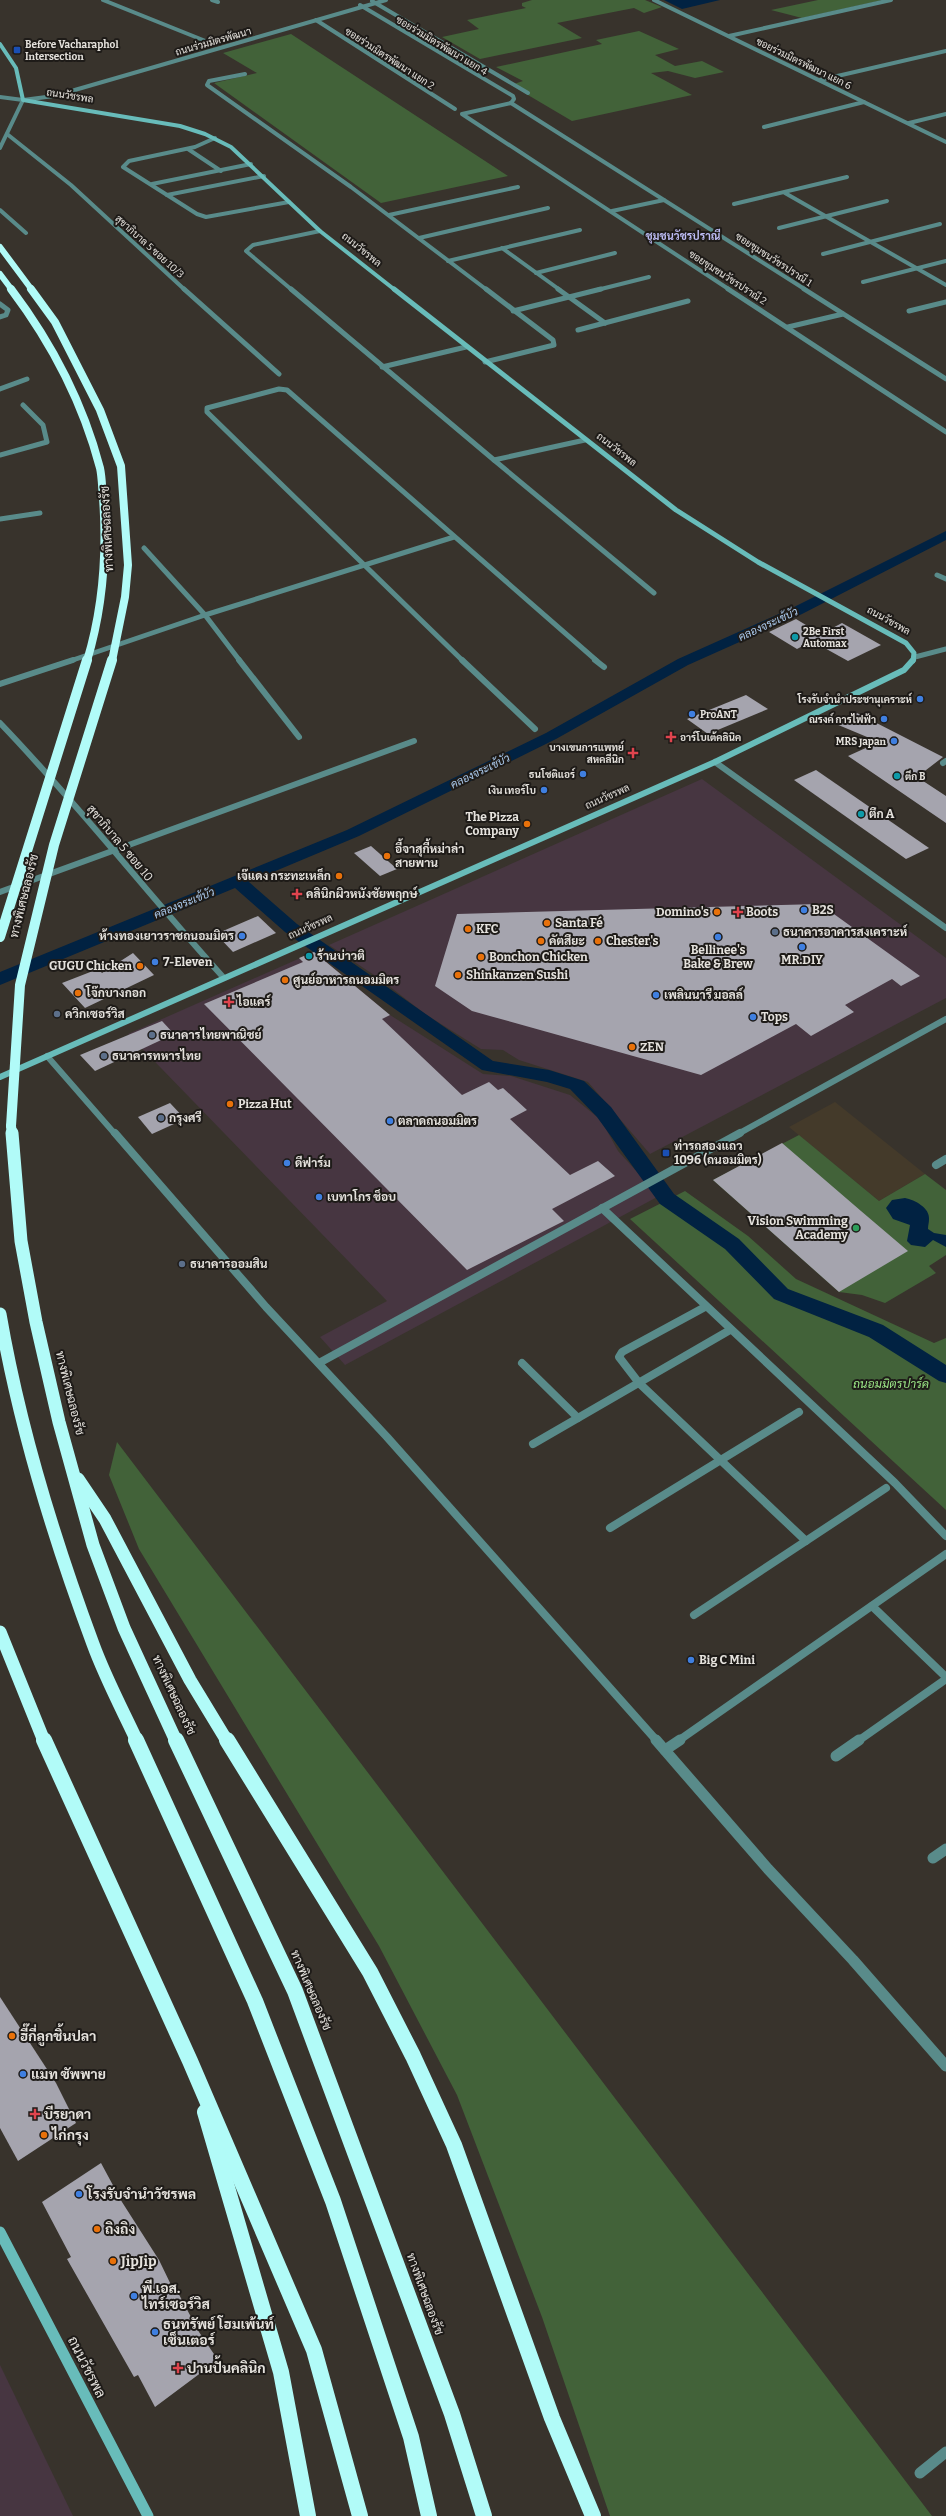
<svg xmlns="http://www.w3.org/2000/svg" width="946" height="2516" font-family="Bitter,Sarabun,serif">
	<rect width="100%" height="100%" fill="#38332c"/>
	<g fill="#473641">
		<path d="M702 779 946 958V998L650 1154 588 1082 519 1060 503 1050 481 1049 425 1014 380 979 329 945Z"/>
		<path d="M314 952 390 1015 483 1074 511 1076 570 1095 601 1120 618 1151 659 1196 345 1365 320 1337 387 1301 128 1034Z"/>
		<path d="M0 2365 73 2516H0Z"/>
	</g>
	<path fill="#443a2a" d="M835 1102 925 1174 879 1201 789 1127Z"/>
	<g fill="#426239">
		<path d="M532 0H645L662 7 644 13 634 8 557 23 582 38 480 59 442 37 479 29 467 20 526 8 522 6V3Z"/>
		<path d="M818 0H883L802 18 771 10Z"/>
		<path d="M639 31 679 49 655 55 675 66 702 61 724 72 695 78 668 71 651 73 692 95 572 121 511 85 523 81 496 67 602 44 596 40Z"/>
		<path d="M291 34 508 176 381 203 214 83 257 73 223 53Z"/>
		<path d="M799 1135 879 1201 925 1174 946 1190V1255L929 1266 936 1273 885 1303 862 1295 839 1292 713 1180Z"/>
		<path d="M685 1191 748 1236 796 1279 934 1343 946 1338V1510L630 1219Z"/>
		<path d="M117 1442 932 2516H610L542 2317 457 2095 379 1946 139 1549 109 1475Z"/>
	</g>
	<g fill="#012242">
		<path d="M664 0H720L682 9Z"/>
		<path d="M905 1198C915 1200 930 1208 929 1219 929 1223 928 1225 928 1229L934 1233 946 1235V1247L933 1240 925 1247 911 1245 907 1241 910 1225 893 1219 886 1208 892 1200Z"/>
	</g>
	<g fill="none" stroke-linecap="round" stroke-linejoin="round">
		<path fill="#012242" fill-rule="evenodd" d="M946 531V540L802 614 688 665 556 739 359 836 249 882 297 924 493 1061 549 1070 584 1081 611 1107 674 1194 739 1239 788 1289 883 1325 946 1365V1383L939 1381 869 1337 774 1299 725 1249 660 1204 597 1117 570 1089 547 1082 482 1070 285 932 235 888 0 985V972L347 830 546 733 678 659 792 608Z"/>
	</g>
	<g fill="#a5a4ae">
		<path d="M796 619 821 634 842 623 881 645 848 661 812 641 797 649 769 632Z"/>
		<path d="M746 695 768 709 708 734 687 719Z"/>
		<path d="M857 713 943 757 917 777 946 796V823L848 756 879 742 836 724Z"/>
		<path d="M816 770 929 848 906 859 794 780Z"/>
		<path d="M371 846 397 869 380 876 354 853Z"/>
		<path d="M820 904 920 976 901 986 892 979 845 1005 854 1012 811 1036 796 1024 701 1075 472 1011 435 986 457 914Z"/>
		<path d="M258 916 276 933 233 952 216 934Z"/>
		<path d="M314 952 390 1015 382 1019 462 1095 489 1082 498 1090 503 1088 527 1110 510 1119 570 1175 598 1161 615 1176 552 1209 564 1221 467 1270 204 1004 303 962 299 958Z"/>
		<path d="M133 953 154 975 85 1008 62 983 98 969 102 973Z"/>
		<path d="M162 1021 174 1034 95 1071 80 1055Z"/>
		<path d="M170 1103 185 1119 152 1134 138 1117Z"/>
		<path d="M782 1143 861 1211 908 1251 839 1292 713 1180Z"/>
		<path d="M0 1997 56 2083 76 2123 18 2161 0 2128Z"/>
		<path d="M101 2163 122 2202 159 2260 173 2289 175 2287 199 2332 218 2360 155 2407 138 2375 134 2377 67 2259 71 2257 42 2202Z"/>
	</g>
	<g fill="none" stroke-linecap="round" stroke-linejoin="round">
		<g stroke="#598b8a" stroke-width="4">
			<path d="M103 0 208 42"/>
			<path d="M212 0 218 2"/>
			<path d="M654 0 946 142"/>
			<path d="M372 1 528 93"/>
			<path d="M360 5 513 96 514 99 511 103"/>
			<path d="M316 20 455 109"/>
			<path d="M729 36 891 0"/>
			<path d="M245 74 209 81 207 85 351 187 487 290"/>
			<path d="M820 80 946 51"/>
			<path d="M23 100 54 96 386 0"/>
			<path d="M511 103 462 114 730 290"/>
			<path d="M511 103 806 290"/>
			<path d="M909 123 946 114"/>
			<path d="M764 127 864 102"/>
			<path d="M7 134 71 185 185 290"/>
			<path d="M215 138 195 147 129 161 123 167 197 214 206 217 289 202"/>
			<path d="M188 149 221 171"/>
			<path d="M152 184 251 164"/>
			<path d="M785 193 946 285"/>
			<path d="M167 195 264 176"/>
			<path d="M734 204 847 177"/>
			<path d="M0 210 26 233"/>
			<path d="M612 211 664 200"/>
			<path d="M389 215 518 187"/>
			<path d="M779 228 887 201"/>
			<path d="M419 238 548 208"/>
			<path d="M502 248 560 290"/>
			<path d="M823 254 940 224"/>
			<path d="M448 261 580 230"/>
			<path d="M536 273 615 253"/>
			<path d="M863 282 946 261"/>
			<path d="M292 290 246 251 253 245 320 231"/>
			<path d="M597 290 649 277"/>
		</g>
		<g stroke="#598b8a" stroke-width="5">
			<path d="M184 289 279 374"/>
			<path d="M291 289 494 460"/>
			<path d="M558 289 605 323"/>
			<path d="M728 289 946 432"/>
			<path d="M804 289 946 379"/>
			<path d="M0 304 8 310 6 315 0 317"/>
			<path d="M513 311 601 289"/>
			<path d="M909 311 946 302"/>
			<path d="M788 327 843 314"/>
			<path d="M578 330 688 301"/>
			<path d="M485 362 554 345 553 340 486 289"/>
			<path d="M382 367 466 347"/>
			<path d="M0 389 27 379"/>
			<path d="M585 440 494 460 654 593"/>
			<path d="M0 455 47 442 43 425 23 405"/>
			<path d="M0 519 40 513"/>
			<path d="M144 548 205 615 454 537"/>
			<path d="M937 575 946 579"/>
			<path d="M915 657 946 649"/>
			<path d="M70 661 205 615 240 661"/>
			<path d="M463 661 207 412V408L279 389 287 390 597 661"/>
		</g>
		<g stroke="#598b8a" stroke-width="6">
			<path d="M239 660 299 737"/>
			<path d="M462 660 535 729"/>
			<path d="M595 660 604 667"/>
			<path d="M0 684 73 660"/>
			<path d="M0 723C78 804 147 893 223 977"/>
			<path d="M715 762 946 928"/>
			<path d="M943 763 946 761"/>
			<path d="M0 892 414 741"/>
			<path d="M47 1056 115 1134"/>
			<path d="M738 1134 946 1019"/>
		</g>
		<g stroke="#598b8a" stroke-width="8">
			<path d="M115 1133 266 1307 387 1437 657 1741"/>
			<path d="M936 1165 946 1159"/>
			<path d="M602 1208 895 1483 946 1536"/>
			<path d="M705 1307 622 1352 619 1357 639 1383 806 1541"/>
			<path d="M319 1363 740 1133"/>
			<path d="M522 1363 578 1418"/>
			<path d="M533 1444 730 1330"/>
			<path d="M610 1528 799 1412"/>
			<path d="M872 1606 946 1677"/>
			<path d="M694 1615 886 1488"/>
			<path d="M678 1741 946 1554"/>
			<path d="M858 1741 946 1679"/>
		</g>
		<g stroke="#598b8a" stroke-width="11">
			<path d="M656 1740 768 1869 853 1960 946 2066"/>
			<path d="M665 1750 680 1740"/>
			<path d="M836 1756 859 1740"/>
			<path d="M933 1858 946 1849"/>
			<path d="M920 2473 946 2452"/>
		</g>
		<path stroke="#598b8a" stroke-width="4" d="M0 97 23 100 0 148"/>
		<path stroke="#68bcba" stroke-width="4" d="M0 44 16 68 23 100 180 126 205 134 231 147 320 231 395 290"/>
		<path stroke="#68bcba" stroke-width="5" d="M394 289 676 510 758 562 906 643 914 653 913 661"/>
		<path stroke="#68bcba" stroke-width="6" d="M0 1077 715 762 904 670 913 660"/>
		<path stroke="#68bcba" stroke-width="11" d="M0 2232 148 2516"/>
		<path stroke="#b1fbf8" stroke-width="10" d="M11 1126 12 1134"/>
		<g stroke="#b1fbf8" stroke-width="13">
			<path d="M12 1133 21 1241 36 1322 59 1422 93 1545 124 1628 176 1741"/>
			<path d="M0 1314C19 1425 54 1539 93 1644 105 1677 122 1709 137 1741"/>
			<path d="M78 1479 105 1519 190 1680 227 1741"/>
			<path d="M0 1632 44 1741"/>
		</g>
		<g stroke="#b1fbf8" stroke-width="16">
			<path d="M44 1740 190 2061 314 2350 360 2516"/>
			<path d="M136 1740 255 2001 333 2201 411 2437 429 2516"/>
			<path d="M176 1740 295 1991 452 2414 484 2516"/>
			<path d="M227 1740 370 1972 413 2056 454 2145 552 2418 593 2516"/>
			<path d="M205 2112 281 2372 308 2516"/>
		</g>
		<g stroke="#b1fbf8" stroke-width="6">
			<path d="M0 247 32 290"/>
			<path d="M0 274 12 290"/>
		</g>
		<g stroke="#b1fbf8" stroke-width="8">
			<path d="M11 289C51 342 83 403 100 468 102 477 102 488 103 498 107 552 103 608 87 661"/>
			<path d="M31 289 55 322 100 410 121 466 128 565 125 597 112 661"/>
		</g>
		<g stroke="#b1fbf8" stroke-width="10">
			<path d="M0 937 87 660"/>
			<path d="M11 1126 20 985 54 845 112 660"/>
		</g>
	</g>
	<g fill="#1a4fb4" stroke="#1e1b18" stroke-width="1.5">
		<rect x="13" y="46" width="8" height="8" rx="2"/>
		<rect x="662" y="1149" width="8" height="8" rx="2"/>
	</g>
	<g fill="#0f9aa8" stroke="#1e1b18" stroke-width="1.5">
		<circle cx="795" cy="637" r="4"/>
		<circle cx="897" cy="776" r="4"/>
		<circle cx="861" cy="814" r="4"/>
		<circle cx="309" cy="956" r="4"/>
	</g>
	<g fill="#3f7fe0" stroke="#1e1b18" stroke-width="1.5">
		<circle cx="920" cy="699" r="4"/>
		<circle cx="692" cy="714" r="4"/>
		<circle cx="884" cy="719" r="4"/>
		<circle cx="894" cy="741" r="4"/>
		<circle cx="583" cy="774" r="4"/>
		<circle cx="544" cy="790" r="4"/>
		<circle cx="804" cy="910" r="4"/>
		<circle cx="242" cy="936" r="4"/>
		<circle cx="718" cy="937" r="4"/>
		<circle cx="802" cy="947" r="4"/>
		<circle cx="155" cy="962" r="4"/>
		<circle cx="656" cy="995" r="4"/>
		<circle cx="753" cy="1017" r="4"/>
		<circle cx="390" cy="1121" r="4"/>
		<circle cx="287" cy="1163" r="4"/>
		<circle cx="319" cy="1197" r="4"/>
		<circle cx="691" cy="1660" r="4"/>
		<circle cx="23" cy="2074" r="4"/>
		<circle cx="79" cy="2194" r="4"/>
		<circle cx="134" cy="2296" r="4"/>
		<circle cx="155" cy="2332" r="4"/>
	</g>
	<g fill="#e0444e" stroke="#1e1b18" stroke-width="1.5">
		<path d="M669 731h4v4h4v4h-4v4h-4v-4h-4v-4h4z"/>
		<path d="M631 747h4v4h4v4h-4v4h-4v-4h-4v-4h4z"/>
		<path d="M295 888h4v4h4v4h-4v4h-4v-4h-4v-4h4z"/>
		<path d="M736 906h4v4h4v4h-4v4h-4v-4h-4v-4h4z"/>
		<path d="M227 996h4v4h4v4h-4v4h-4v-4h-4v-4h4z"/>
		<path d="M33 2108h4v4h4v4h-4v4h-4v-4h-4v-4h4z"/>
		<path d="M176 2362h4v4h4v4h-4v4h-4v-4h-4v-4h4z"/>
	</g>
	<g fill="#e8710a" stroke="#1e1b18" stroke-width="1.5">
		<circle cx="527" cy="824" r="4"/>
		<circle cx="387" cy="856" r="4"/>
		<circle cx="339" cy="876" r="4"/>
		<circle cx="717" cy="912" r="4"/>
		<circle cx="547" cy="923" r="4"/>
		<circle cx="468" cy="929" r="4"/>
		<circle cx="541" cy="941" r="4"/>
		<circle cx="598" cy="941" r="4"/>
		<circle cx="481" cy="957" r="4"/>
		<circle cx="140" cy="966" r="4"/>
		<circle cx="458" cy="975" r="4"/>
		<circle cx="285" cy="980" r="4"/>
		<circle cx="78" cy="993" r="4"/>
		<circle cx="632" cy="1047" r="4"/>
		<circle cx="230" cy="1104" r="4"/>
		<circle cx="12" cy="2036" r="4"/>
		<circle cx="44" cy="2135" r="4"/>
		<circle cx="97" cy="2229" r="4"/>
		<circle cx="113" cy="2261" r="4"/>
	</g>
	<g fill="#5c6f8a" stroke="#1e1b18" stroke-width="1.5">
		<circle cx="775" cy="932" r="4"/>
		<circle cx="57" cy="1014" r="4"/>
		<circle cx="152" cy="1035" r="4"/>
		<circle cx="104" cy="1056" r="4"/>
		<circle cx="161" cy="1118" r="4"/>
		<circle cx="182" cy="1264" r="4"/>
	</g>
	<circle fill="#2e9e5b" stroke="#1e1b18" stroke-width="1.5" cx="856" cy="1228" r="4"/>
	<g text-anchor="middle" stroke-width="4" stroke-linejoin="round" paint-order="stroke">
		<g font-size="10" fill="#e5e2dd" stroke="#1e1b18">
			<text transform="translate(213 41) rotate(-16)" y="4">ถนนร่วมมิตรพัฒนา</text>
			<text transform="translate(442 45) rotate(31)" y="4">ซอยร่วมมิตรพัฒนา แยก 4</text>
			<text transform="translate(390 58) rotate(33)" y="4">ซอยร่วมมิตรพัฒนา แยก 2</text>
			<text transform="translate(804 63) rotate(26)" y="4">ซอยร่วมมิตรพัฒนา แยก 6</text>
			<text transform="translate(70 95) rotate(9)" y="4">ถนนวัชรพล</text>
			<text transform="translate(150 246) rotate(42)" y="4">สุขาภิบาล 5 ซอย 10/3</text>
			<text transform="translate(362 249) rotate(39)" y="4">ถนนวัชรพล</text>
			<text transform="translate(774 259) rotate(33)" y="4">ซอยชุมชนวัชรปราณี 1</text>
			<text transform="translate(728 277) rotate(33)" y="4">ซอยชุมชนวัชรปราณี 2</text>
			<text transform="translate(617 449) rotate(38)" y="4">ถนนวัชรพล</text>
			<text transform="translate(889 620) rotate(29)" y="4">ถนนวัชรพล</text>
			<text transform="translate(607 796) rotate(-24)" y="4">ถนนวัชรพล</text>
			<text transform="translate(310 926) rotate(-24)" y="4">ถนนวัชรพล</text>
		</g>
		<g font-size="10" font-weight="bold" fill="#e5e2dd" stroke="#1e1b18" text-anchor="end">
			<text x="25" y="48" text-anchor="start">Before Vacharaphol<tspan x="25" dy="12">Intersection</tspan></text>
			<text x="803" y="635" text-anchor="start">2Be First<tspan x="803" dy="12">Automax</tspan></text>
			<text x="912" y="703">โรงรับจำนำประชานุเคราะห์</text>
			<text x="700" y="718" text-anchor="start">ProANT</text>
			<text x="876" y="723">ณรงค์ การไฟฟ้า</text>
			<text x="680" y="741" text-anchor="start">อาร์โบเต้คลินิค</text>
			<text x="886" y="745">MRS Japan</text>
			<text x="624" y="751">บางเขนการแพทย์<tspan x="624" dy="12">สหคลีนิก</tspan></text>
			<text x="575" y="778">ธนโชติแอร์</text>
			<text x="905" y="780" text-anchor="start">ตึก B</text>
			<text x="536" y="794">เงิน เทอร์โบ</text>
		</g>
		<g font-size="11" font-weight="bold" fill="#bebdf6" stroke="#1e1b18">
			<text x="683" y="240">ชุมชนวัชรปราณี</text>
		</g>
		<g font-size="11" font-style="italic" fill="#accbee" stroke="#1e1b18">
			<text transform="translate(768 624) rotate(-25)" y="4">คลองจระเข้บัว</text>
			<text transform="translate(480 771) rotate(-26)" y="4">คลองจระเข้บัว</text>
			<text transform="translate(184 903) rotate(-22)" y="4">คลองจระเข้บัว</text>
		</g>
		<g font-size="12" fill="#e5e2dd" stroke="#1e1b18">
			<text transform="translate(107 529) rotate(-93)" y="4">ทางพิเศษฉลองรัช</text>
			<text transform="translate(120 843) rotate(50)" y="4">สุขาภิบาล 5 ซอย 10</text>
			<text transform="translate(24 896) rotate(-76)" y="4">ทางพิเศษฉลองรัช</text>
			<text transform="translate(70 1393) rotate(76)" y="4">ทางพิเศษฉลองรัช</text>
			<text transform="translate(174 1695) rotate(65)" y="4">ทางพิเศษฉลองรัช</text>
			<text transform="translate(311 1990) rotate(67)" y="4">ทางพิเศษฉลองรัช</text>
			<text transform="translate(425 2294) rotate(70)" y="4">ทางพิเศษฉลองรัช</text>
		</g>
		<g font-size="12" font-weight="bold" fill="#e5e2dd" stroke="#1e1b18" text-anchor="start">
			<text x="869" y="818">ตึก A</text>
			<text x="519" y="821" text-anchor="end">The Pizza<tspan x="519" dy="14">Company</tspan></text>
			<text x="395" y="853">อี้จาสุกี้หม่าล่า<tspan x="395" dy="14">สายพาน</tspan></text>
			<text x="331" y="880" text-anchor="end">เจ๊แดง กระทะเหล็ก</text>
			<text x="306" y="898">คลินิกผิวหนังชัยพฤกษ์</text>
			<text x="812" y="914">B2S</text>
			<text x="709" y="916" text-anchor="end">Domino's</text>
			<text x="746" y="916">Boots</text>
			<text x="555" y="927">Santa Fé</text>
			<text x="476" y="933">KFC</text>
			<text x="783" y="936">ธนาคารอาคารสงเคราะห์</text>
			<text x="234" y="940" text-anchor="end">ห้างทองเยาวราชถนอมมิตร</text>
			<text x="549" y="945">คัตสึยะ</text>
			<text x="606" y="945">Chester's</text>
			<text x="718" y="954" text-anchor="middle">Bellinee's<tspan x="718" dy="14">Bake &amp; Brew</tspan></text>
			<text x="317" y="960">ร้านบ่าวติ</text>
			<text x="489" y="961">Bonchon Chicken</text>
			<text x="802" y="964" text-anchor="middle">MR.DIY</text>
			<text x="163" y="966">7-Eleven</text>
			<text x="132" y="970" text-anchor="end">GUGU Chicken</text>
			<text x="466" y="979">Shinkanzen Sushi</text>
			<text x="293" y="984">ศูนย์อาหารถนอมมิตร</text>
			<text x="86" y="997">โจ๊กบางกอก</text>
			<text x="664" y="999">เพลินนารี มอลล์</text>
			<text x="237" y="1006">ไอแคร์</text>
			<text x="65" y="1018">ควิกเซอร์วิส</text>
			<text x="761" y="1021">Tops</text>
			<text x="160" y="1039">ธนาคารไทยพาณิชย์</text>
			<text x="640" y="1051">ZEN</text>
			<text x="112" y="1060">ธนาคารทหารไทย</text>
			<text x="238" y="1108">Pizza Hut</text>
			<text x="169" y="1122">กรุงศรี</text>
			<text x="398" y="1125">ตลาดถนอมมิตร</text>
			<text x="674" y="1150">ท่ารถสองแถว<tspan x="674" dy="14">1096 (ถนอมมิตร)</tspan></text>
			<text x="295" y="1167">ดีฟาร์ม</text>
			<text x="327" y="1201">เบทาโกร ช็อบ</text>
			<text x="848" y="1225" text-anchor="end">Vision Swimming<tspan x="848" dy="14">Academy</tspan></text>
			<text x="190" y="1268">ธนาคารออมสิน</text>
			<text x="699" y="1664">Big C Mini</text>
		</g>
		<g font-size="12" font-style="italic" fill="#9be786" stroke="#1e1b18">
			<text x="891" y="1388">ถนอมมิตรปาร์ค</text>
		</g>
		<g font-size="14" font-weight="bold" fill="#e5e2dd" stroke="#1e1b18" text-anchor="start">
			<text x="20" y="2041">ฮี๊กี่ลูกชิ้นปลา</text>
			<text x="31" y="2079">แมท ซัพพาย</text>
			<text x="44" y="2119">บีรยาดา</text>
			<text x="52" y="2140">ไก่กรุง</text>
			<text x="87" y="2199">โรงรับจำนำวัชรพล</text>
			<text x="105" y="2234">ถิงถิง</text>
			<text x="121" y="2266">JipJip</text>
			<text x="142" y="2293">พี.เอส.<tspan x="142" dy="16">ไทร์เซอร์วิส</tspan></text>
			<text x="163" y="2329">ธนทรัพย์ โฮมเพ้นท์<tspan x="163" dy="16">เซ็นเตอร์</tspan></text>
			<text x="187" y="2373">ปานปั้นคลินิก</text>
		</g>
		<g font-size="14" fill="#e5e2dd" stroke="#1e1b18">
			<text transform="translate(87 2367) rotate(63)" y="5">ถนนวัชรพล</text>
		</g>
	</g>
</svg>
